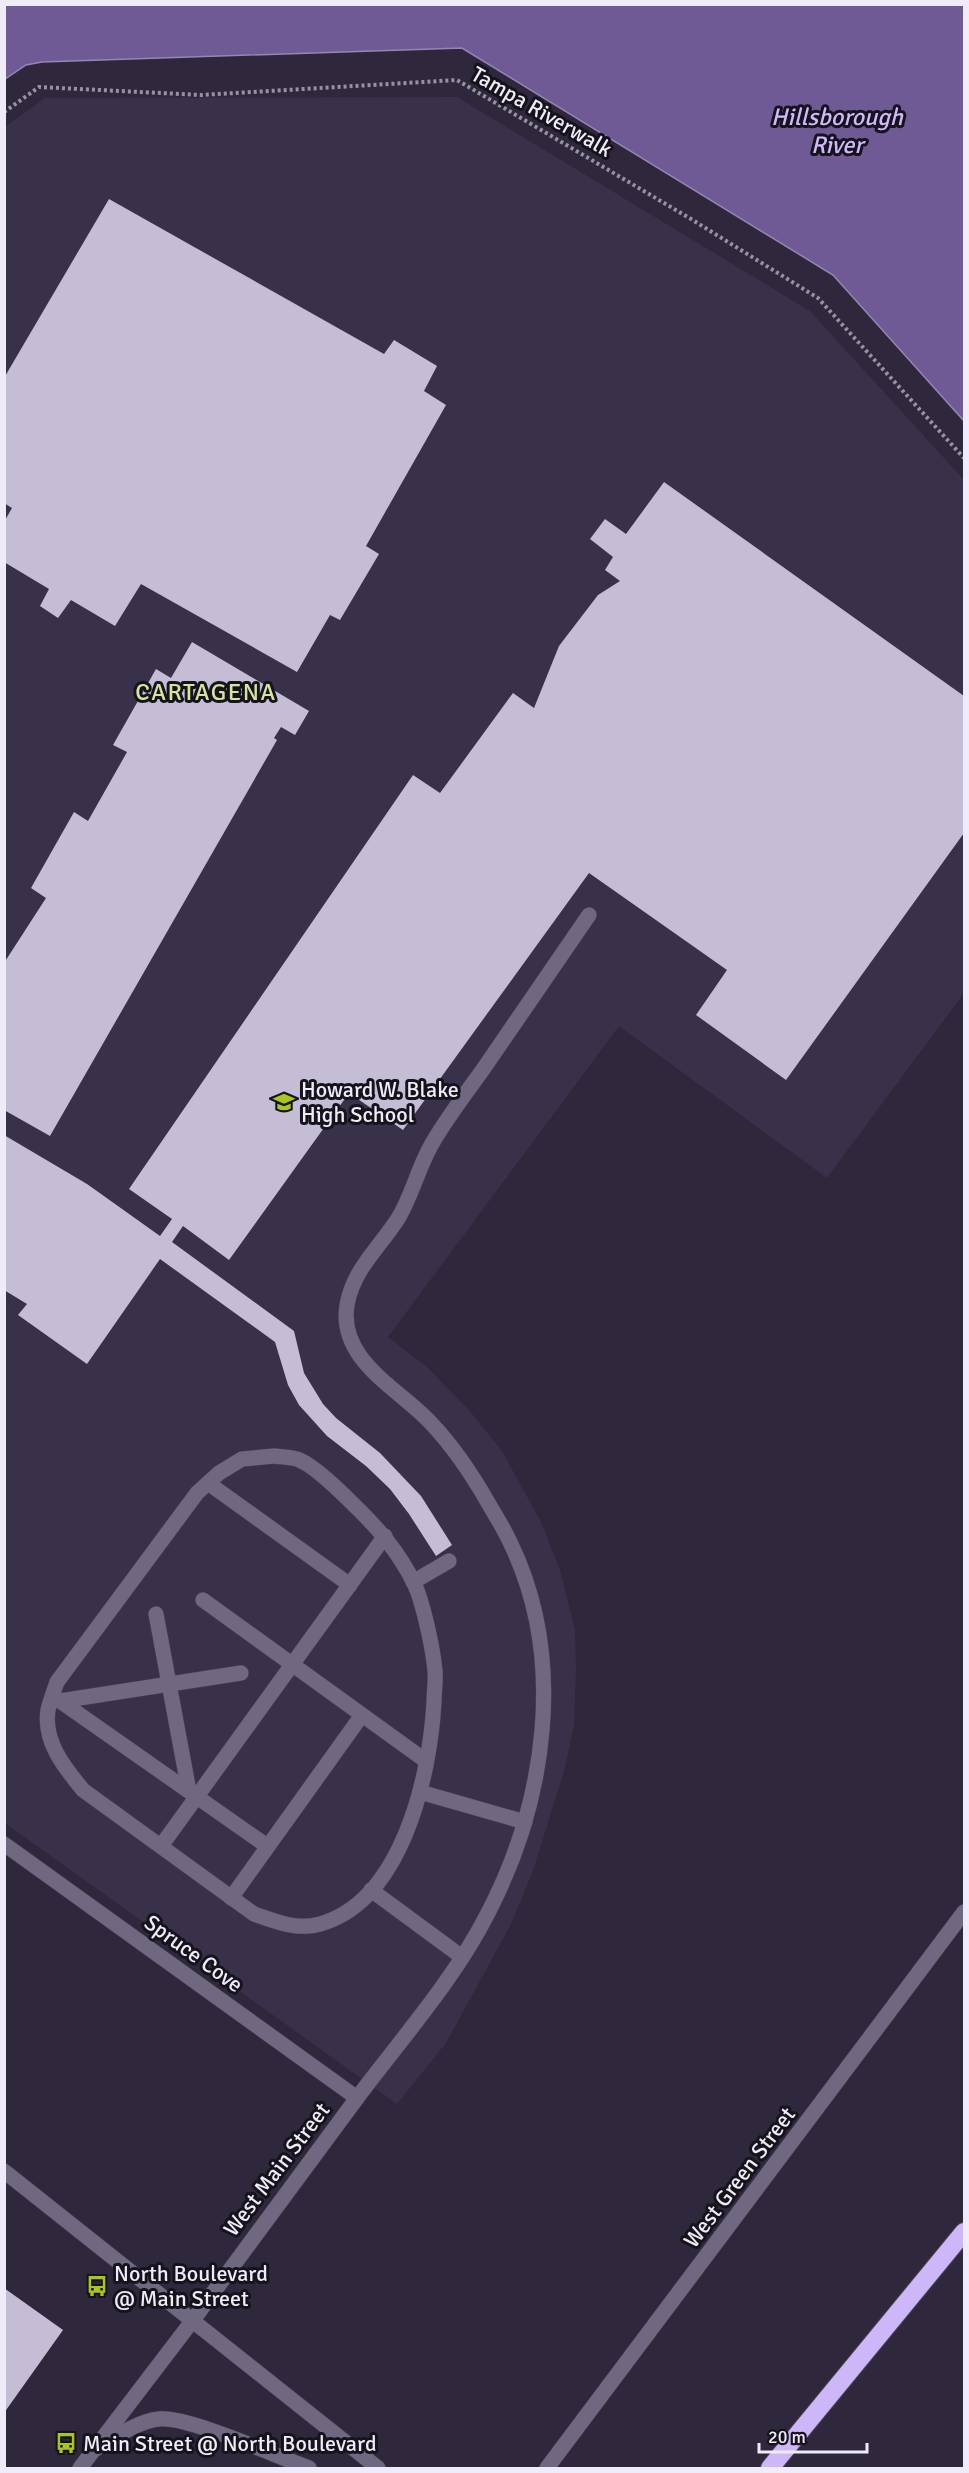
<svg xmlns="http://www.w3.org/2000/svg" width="969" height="2473" font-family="Signika,sans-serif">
	<rect width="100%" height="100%" fill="#2f283c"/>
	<path fill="#393049" d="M457 97 810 311 964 480V993L827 1178 619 1026 388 1337 427 1367 469 1410 502 1451 541 1522 560 1570 575 1630 576 1667 574 1724 565 1768 533 1871 510 1926 446 2043 397 2104 5 1823V127L45 98Z"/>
	<path fill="#705a95" stroke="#9686b3" stroke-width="1.5" d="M5 4 964 5V421L833 275 462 48 42 62 26 65 5 79Z"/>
	<g fill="#c5bdd6">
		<path d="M109 199 384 354 394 340 437 366 424 391 446 405 366 546 379 554 340 620 330 615 297 672 141 584 115 626 71 600 58 618 40 606 49 589 4 562V522L12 508 4 503V378Z"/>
		<path d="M664 482 964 696V833L786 1080 696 1015 727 970 589 873 403 1130 349 1093 229 1260 183 1226 172 1242 294 1331 304 1373 323 1404 336 1418 380 1453 421 1496 452 1545 436 1556 409 1514 390 1489 366 1466 327 1436 299 1405 288 1385 275 1342 160 1259 87 1364 18 1315 27 1304 4 1290V1135L87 1184 160 1236 172 1219 129 1189 413 775 440 793 513 693 534 708 559 646 598 595 620 581 605 570 613 557 590 539 605 519 626 534Z"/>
		<path d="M192 642 309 711 295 735 281 727 274 738 277 740 50 1136 4 1110V963L46 898 31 888 74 812 88 821 127 752 113 745 156 669 171 678Z"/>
		<path d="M4 2288 63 2330 4 2413Z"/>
	</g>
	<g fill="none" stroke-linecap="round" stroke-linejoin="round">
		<defs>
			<g id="service">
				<path d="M274 1456C281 1457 289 1457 297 1459 313 1464 341 1492 353 1504 378 1528 398 1551 414 1583 423 1602 433 1648 435 1671 436 1681 434 1692 434 1702 430 1776 402 1901 320 1924 298 1931 274 1921 254 1914L83 1790C64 1767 43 1741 48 1710 50 1701 54 1691 57 1682L197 1493 219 1473 242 1459Z"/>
				<path d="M208 1483 350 1585"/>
				<path d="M413 1582 449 1561"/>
				<path d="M203 1600 426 1761"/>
				<path d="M156 1614 189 1791"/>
				<path d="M53 1696 267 1846"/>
				<path d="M60 1701 241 1673"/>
				<path d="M420 1792 525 1822"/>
				<path d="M161 1846 385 1536"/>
				<path d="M371 1890 462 1957"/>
				<path d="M231 1898 362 1715"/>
				<path d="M357 2098C402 2038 454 1980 488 1913 546 1801 567 1659 510 1542 504 1529 497 1518 490 1506 473 1476 454 1447 430 1422 398 1388 338 1360 347 1305 353 1269 381 1246 399 1217 413 1193 419 1165 433 1142 448 1116 467 1092 484 1068 519 1017 554 966 589 915"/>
			</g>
			<path id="minor" d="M4 1844 357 2098 193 2320"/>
			<g id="tertiary">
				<path d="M4 2171 378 2468"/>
				<path d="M92 2451C111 2440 137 2421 159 2419 188 2416 278 2457 309 2468"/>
				<path d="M80 2468 193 2320"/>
				<path d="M547 2468 964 1912"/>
			</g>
			<path id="motorway" d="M770 2468 964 2232"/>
		</defs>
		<use href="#service" stroke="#4a4356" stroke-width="16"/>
		<use href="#minor" stroke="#4a4356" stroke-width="16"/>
		<use href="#tertiary" stroke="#4a4356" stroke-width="16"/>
		<use href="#motorway" stroke="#4a4356" stroke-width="20"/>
		<path stroke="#9791a1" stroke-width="4" stroke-dasharray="3 3" stroke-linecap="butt" d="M4 112 39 87 201 95 457 80 691 219 818 298 964 458"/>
		<use href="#service" stroke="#706781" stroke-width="15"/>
		<use href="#minor" stroke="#706781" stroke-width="15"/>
		<use href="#tertiary" stroke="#706781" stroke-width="15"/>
		<use href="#motorway" stroke="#ceb7f9" stroke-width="18"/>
	</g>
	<defs>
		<symbol id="school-bare" viewBox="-9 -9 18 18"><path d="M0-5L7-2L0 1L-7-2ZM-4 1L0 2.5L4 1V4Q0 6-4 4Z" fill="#a9c71a" stroke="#16131c" stroke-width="2.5" paint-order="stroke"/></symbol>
		<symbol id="bus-bare" viewBox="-9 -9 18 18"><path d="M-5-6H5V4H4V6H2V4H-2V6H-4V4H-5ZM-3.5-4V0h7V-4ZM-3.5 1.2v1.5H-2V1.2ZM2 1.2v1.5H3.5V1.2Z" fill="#a9c71a" stroke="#16131c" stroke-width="2.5" paint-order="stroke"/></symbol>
	</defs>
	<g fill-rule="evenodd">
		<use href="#school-bare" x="269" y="1087" width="30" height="30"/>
		<use href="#bus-bare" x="82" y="2271" width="30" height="30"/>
		<use href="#bus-bare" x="51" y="2428" width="30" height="30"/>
	</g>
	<g text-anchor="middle" stroke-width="6" stroke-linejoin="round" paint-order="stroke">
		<g font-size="22" fill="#efebf8" stroke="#16131c">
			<text transform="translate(542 111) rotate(30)" y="8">Tampa Riverwalk</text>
			<text transform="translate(194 1953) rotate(36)" y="8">Spruce Cove</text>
			<text transform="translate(276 2169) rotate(-53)" y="8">West Main Street</text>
			<text transform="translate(739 2177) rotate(-53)" y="8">West Green Street</text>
		</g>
		<g font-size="22" fill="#efebf8" stroke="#16131c" text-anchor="start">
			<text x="301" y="1097">Howard W. Blake<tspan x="301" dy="25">High School</tspan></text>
			<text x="114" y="2281">North Boulevard<tspan x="114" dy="25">@ Main Street</tspan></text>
			<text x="83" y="2451">Main Street @ North Boulevard</text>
		</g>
		<g font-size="24" font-style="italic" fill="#d0b8fd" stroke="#16131c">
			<text x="837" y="125">Hillsborough<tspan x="837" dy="28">River</tspan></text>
		</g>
		<g font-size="24" letter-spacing="1.5" fill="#d3e69a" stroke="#16131c">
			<text x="206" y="700">CARTAGENA</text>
		</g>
	</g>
	<rect width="969" height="2473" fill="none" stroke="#efebf8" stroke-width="12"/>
	<path d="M759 2443v9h108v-9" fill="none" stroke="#efebf8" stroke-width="3"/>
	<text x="768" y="2443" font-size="18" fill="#efebf8" stroke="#16131c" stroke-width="4.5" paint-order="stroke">20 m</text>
</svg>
